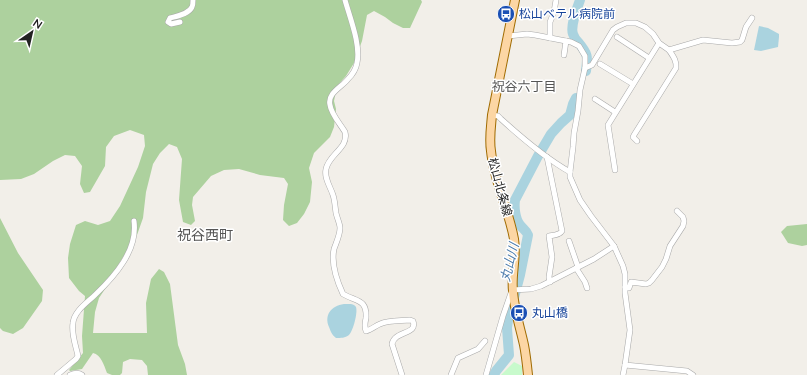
<svg xmlns="http://www.w3.org/2000/svg" width="807" height="375" font-family="Mulish,'Noto Sans JP',sans-serif">
	<rect width="100%" height="100%" fill="#f2efe9"/>
	<g fill="#add19e">
		<path d="M0 0H421L422 2 410 28H403L393 23 385 17 374 11 367 15 362 41 354 63 346 76 337 86 334 101 336 109 334 127 330 137 314 153 309 168 312 182 310 202 304 214 297 223 289 226 283 220 284 205 288 184 284 178 260 175 239 169 224 170 211 176 193 197 192 205 195 221 191 225 183 222 179 200 182 159 177 147 169 144 160 153 153 164 146 192 143 218 137 235 120 262 111 280 99 298 95 312 93 333H147L146 303 151 279 159 269 164 272 170 284 178 345 185 364 187 375H148L147 366 142 360 130 359 123 362 122 373 120 375H112L107 373C104 365 101 355 93 353L82 369 70 371 69 370 83 353 82 336 85 296 79 291 69 278 68 258 70 244 76 225 85 221 98 225 110 221 120 206 138 167 145 146 144 135 130 130 114 136 106 147 105 166 90 192 84 193 80 184 82 166 75 156 65 155 53 161 34 174 21 179 0 180Z"/>
		<path d="M0 218 18 253 43 290 42 301 23 328 13 334 3 331 0 328Z"/>
		<path d="M807 224V245L802 246 788 243 781 232 787 226Z"/>
	</g>
	<path fill="#c8facc" d="M514 362 522 366V375H501Z"/>
	<g fill="#aad3df">
		<path d="M759 26 768 28 779 34V37L778 47 761 51 754 50Z"/>
		<path d="M344 304C348 304 354 303 356 307 358 313 353 331 349 335 345 338 341 338 336 338 332 335 331 332 329 327 324 315 331 306 344 304Z"/>
	</g>
	<g fill="none" stroke-linecap="round" stroke-linejoin="round">
		<g stroke="#aad3df" stroke-width="10">
			<path d="M580 0C577 9 570 26 573 34 574 37 576 40 578 42 588 54 588 56 586 71"/>
			<path d="M494 375 496 371 509 355 507 328 508 320 520 275 528 235C526 230 523 229 520 225 515 219 514 207 515 200L538 156 551 134 561 123 570 115 573 104 576 98"/>
		</g>
		<defs>
			<g id="street">
				<path d="M345 0C350 18 361 45 357 63 356 69 352 75 348 79 342 87 327 93 330 105 331 114 341 125 345 132 349 148 329 154 326 169 324 178 330 186 333 195 335 201 335 207 336 213 337 218 340 224 340 228 340 235 336 243 334 249 331 263 337 281 343 294 357 302 367 299 366 318 365 323 364 326 366 331 371 330 375 326 380 324 389 320 401 321 410 320L413 321C418 335 395 330 392 344L402 375"/>
				<path d="M180 22 171 24 168 22 170 18C177 16 189 14 192 7 193 5 193 2 193 0"/>
				<path d="M508 36 527 34 535 35 571 42 579 46 585 56V68L580 90 578 111 574 133 573 147 570 172V177L580 200 591 216 614 246 623 266 625 274V293L630 330 625 365 623 375"/>
				<path d="M617 37 649 58"/>
				<path d="M550 38V22L554 12 556 0"/>
				<path d="M564 55 566 41"/>
				<path d="M600 64 633 84"/>
				<path d="M585 68 592 65 613 30 617 27 626 23H636L645 27 653 34 659 43 669 50 703 40 732 43 740 42 742 40 746 27 752 18"/>
				<path d="M595 99 615 112"/>
				<path d="M492 115 498 116 501 119C523 139 545 158 570 172"/>
				<path d="M637 141 633 137 634 135 676 68C677 61 673 56 669 50"/>
				<path d="M547 157 562 231C560 235 554 235 549 236L552 257 549 277 550 282"/>
				<path d="M615 170 608 125 659 43"/>
				<path d="M569 241 578 267"/>
				<path d="M576 268 585 282 587 288"/>
				<path d="M625 287 629 288 631 282 646 284 649 283 652 280 662 267 666 259 670 246 683 226 684 221 683 217 677 211"/>
				<path d="M625 365 687 371 693 375"/>
				<path d="M57 375 76 359 78 356C76 346 71 334 73 323 74 311 88 302 95 295 115 276 138 250 134 221"/>
				<path d="M70 375C74 373 78 372 82 375"/>
				<path d="M451 375 458 358 478 349 485 341"/>
				<path d="M486 375 503 316 512 290 531 289 541 286 594 259 614 246"/>
			</g>
			<path id="primary" d="M515 0 492 115C491 127 489 139 491 151 494 182 509 210 514 239 517 257 511 274 513 291 514 309 520 327 524 345 526 355 527 365 528 375"/>
		</defs>
		<use href="#street" stroke="#a9a9a9" stroke-width="6"/>
		<use href="#primary" stroke="#a06b00" stroke-width="10"/>
		<use href="#street" stroke="#fff" stroke-width="5"/>
		<use href="#primary" stroke="#fcd6a4" stroke-width="8"/>
	</g>
	<defs>
		<symbol id="bus-disc" viewBox="-11 -11 22 22"><circle r="9.5" fill="#1a4fb4" stroke="#fff"/><path d="M-5-6H5V4H4V6H2V4H-2V6H-4V4H-5ZM-3.5-4V0h7V-4ZM-3.5 1.2v1.5H-2V1.2ZM2 1.2v1.5H3.5V1.2Z" fill="#fff"/></symbol>
	</defs>
	<g fill-rule="evenodd">
		<use href="#bus-disc" x="496" y="4" width="20" height="20"/>
		<use href="#bus-disc" x="509" y="303" width="20" height="20"/>
	</g>
	<g text-anchor="middle" stroke-width="3" stroke-linejoin="round" paint-order="stroke">
		<g font-size="12" fill="#164399" stroke="#fff" text-anchor="start">
			<text x="519" y="18">松山ベテル病院前</text>
			<text x="532" y="317">丸山橋</text>
		</g>
		<g font-size="12" fill="#222" stroke="#fff">
			<text transform="translate(500 187) rotate(75)" y="4">松山北条線</text>
		</g>
		<g font-size="13" fill="#555" stroke="#fff">
			<text x="524" y="91">祝谷六丁目</text>
		</g>
		<g font-size="13" font-style="italic" fill="#4a7aab" stroke="#fff">
			<text transform="translate(509 262) rotate(-76)" y="5">丸山川</text>
		</g>
		<g font-size="14" fill="#555" stroke="#fff">
			<text x="205" y="240">祝谷西町</text>
		</g>
	</g>
	<g transform="translate(32 32) rotate(34)" stroke="#ffffff" stroke-width="3" paint-order="stroke">
	<path d="M0-3L7 15L0 10L-7 15Z" fill="#222222"/>
	<text y="-6" font-size="11" font-weight="bold" text-anchor="middle" fill="#222222">N</text>
	</g>
</svg>
